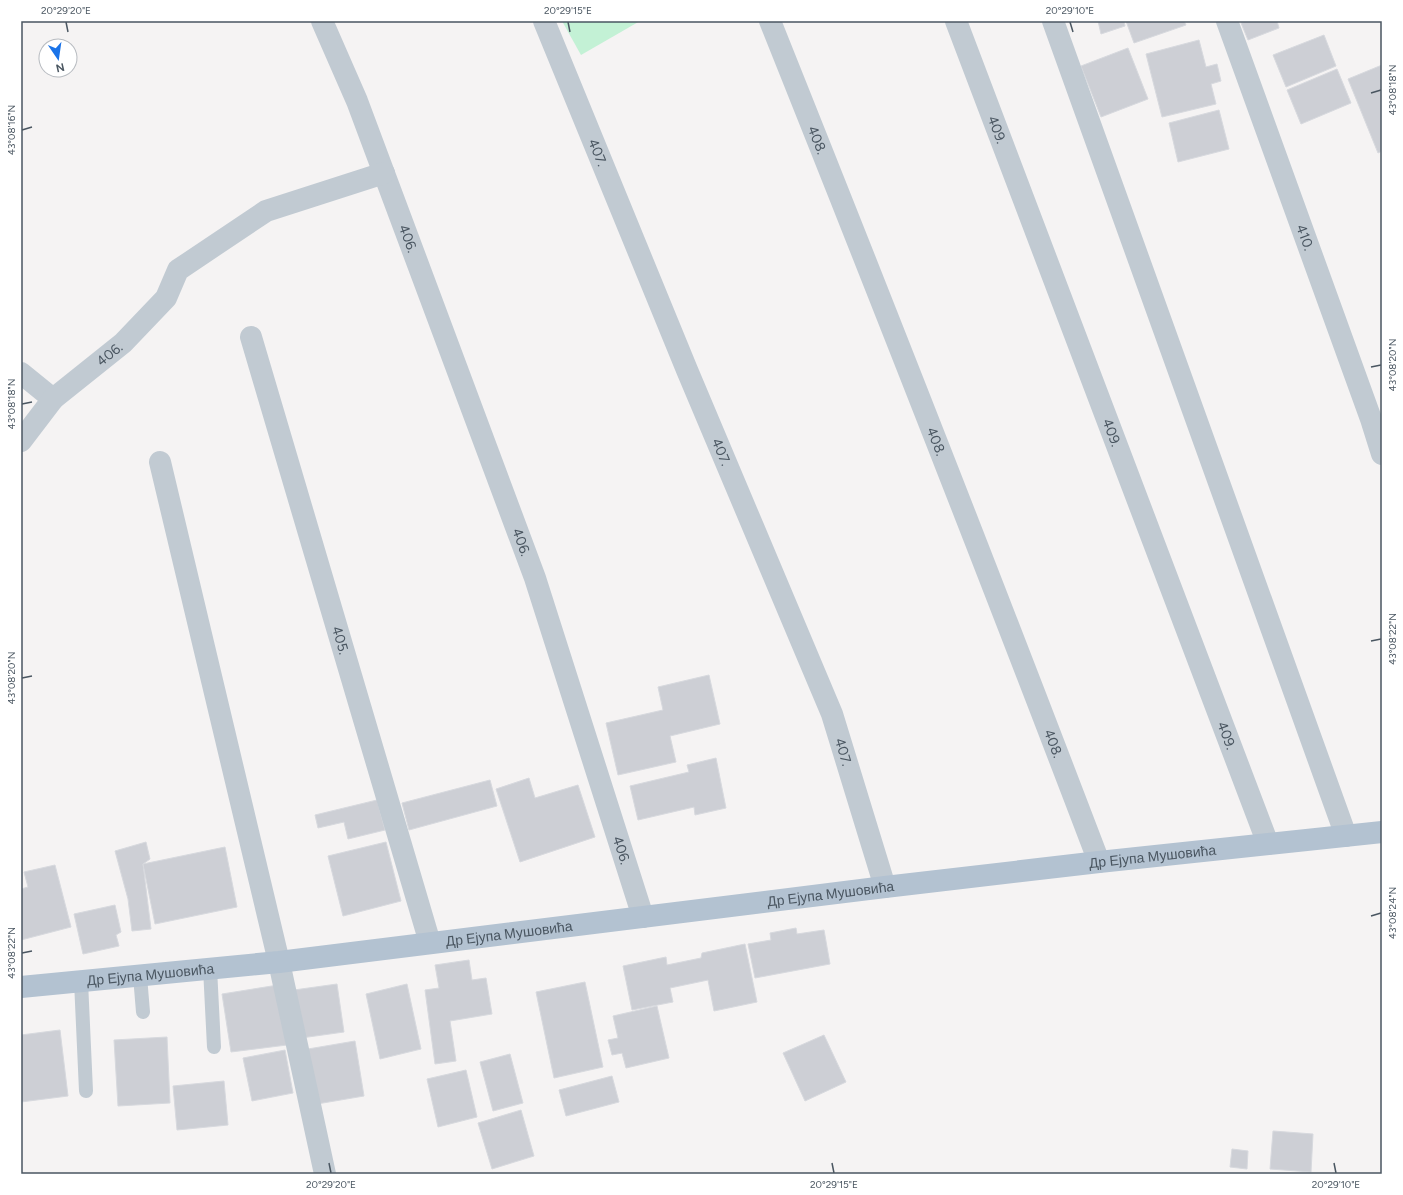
<svg xmlns="http://www.w3.org/2000/svg" width="1403" height="1195" font-family="Figtree,sans-serif">
	<rect width="100%" height="100%" fill="#f5f3f3"/>
	<path fill="#c3f1d5" d="M562 21H640L581 55Z"/>
	<g fill="#cdcfd5" stroke="#d7d9de">
		<path d="M1098 21H1124L1125 26 1101 34Z"/>
		<path d="M1126 21H1184L1186 25 1134 43Z"/>
		<path d="M1246 21H1277L1279 28 1248 40 1241 23Z"/>
		<path d="M1324 35 1336 66 1286 87 1273 55Z"/>
		<path d="M1199 40 1206 67 1217 64 1221 81 1211 84 1216 104 1162 117 1146 54Z"/>
		<path d="M1128 48 1148 99 1101 117 1081 66Z"/>
		<path d="M1382 65V151L1378 153 1348 79Z"/>
		<path d="M1337 69 1351 103 1301 124 1287 90Z"/>
		<path d="M1219 110 1229 149 1178 162 1169 123Z"/>
		<path d="M709 675 720 724 670 736 676 762 618 775 606 723 663 710 658 687Z"/>
		<path d="M716 758 726 808 695 815 694 807 638 820 630 786 689 772 687 765Z"/>
		<path d="M529 778 535 798 578 785 595 837 520 862 496 789Z"/>
		<path d="M490 780 497 806 409 830 402 803Z"/>
		<path d="M377 800 385 830 348 839 344 822 318 828 315 815Z"/>
		<path d="M146 842 150 859 143 864 151 929 132 931 128 899 115 851Z"/>
		<path d="M386 842 401 901 343 916 328 856Z"/>
		<path d="M225 847 237 907 155 924 143 864Z"/>
		<path d="M55 865 71 927 21 940V889L28 887 24 872Z"/>
		<path d="M115 905 121 932 116 935 119 946 83 954 74 914Z"/>
		<path d="M796 928 797 934 824 930 830 964 755 978 748 944 771 940 770 933Z"/>
		<path d="M745 944 757 1002 714 1011 708 980 670 988 673 1002 632 1010 623 966 666 957 667 965 701 958 702 953Z"/>
		<path d="M469 960 472 980 486 978 492 1014 450 1021 456 1061 435 1064 425 990 439 988 435 965Z"/>
		<path d="M585 982 603 1067 554 1078 536 992Z"/>
		<path d="M337 984 344 1032 301 1038 294 990Z"/>
		<path d="M407 984 421 1049 380 1059 366 994Z"/>
		<path d="M278 985 287 1045 231 1052 222 994Z"/>
		<path d="M657 1006 669 1058 626 1068 622 1053 612 1055 608 1040 618 1038 613 1016Z"/>
		<path d="M60 1030 68 1096 21 1102V1035Z"/>
		<path d="M824 1035 846 1082 805 1101 783 1053Z"/>
		<path d="M167 1037 170 1103 118 1106 114 1040Z"/>
		<path d="M355 1041 364 1096 317 1104 308 1049Z"/>
		<path d="M285 1050 293 1093 252 1101 243 1058Z"/>
		<path d="M510 1054 523 1103 493 1111 480 1062Z"/>
		<path d="M466 1070 477 1117 438 1127 427 1079Z"/>
		<path d="M612 1076 619 1102 566 1116 559 1090Z"/>
		<path d="M224 1081 228 1125 177 1130 173 1086Z"/>
		<path d="M521 1110 534 1156 492 1169 478 1123Z"/>
		<path d="M1273 1131 1313 1134 1311 1172 1270 1169Z"/>
		<path d="M1232 1149 1248 1151 1247 1169 1230 1167Z"/>
	</g>
	<g fill="none" stroke-linecap="round" stroke-linejoin="round">
		<g stroke="#c1cad2" stroke-width="14">
			<path d="M210 968 214 1047"/>
			<path d="M140 976 143 1012"/>
			<path d="M81 981 86 1091"/>
		</g>
		<g stroke="#c1cad2" stroke-width="22">
			<path id="s1" d="M322 21 357 101 535 578 643 917"/>
			<path id="s2" d="M544 21 687 370 832 714 885 887"/>
			<path id="s3" d="M770 21C882 301 992 581 1099 862"/>
			<path id="s4" d="M956 21 1268 844"/>
			<path d="M1053 21 1346 836"/>
			<path id="s5" d="M1227 21 1371 419 1382 454"/>
			<path id="s6" d="M251 337 430 943"/>
			<path d="M21 373 53 399"/>
			<path id="s7" d="M21 441 53 399 123 343 166 298 178 270 266 211 384 173"/>
			<path d="M160 462 279 962 325 1174"/>
		</g>
		<path stroke="#b3c2d1" stroke-width="22" id="s8" d="M21 987 279 962 885 887 1099 862 1382 832"/>
	</g>
	<path fill="none" stroke="#4a5661" stroke-width="1.5" d="M66 22 68 32M568 22 570 32M1070 22 1073 32M1371 93 1381 90M22 130 32 127M1371 367 1381 365M22 404 32 402M1371 641 1381 639M22 678 32 676M1371 916 1381 913M22 953 32 951M329 1163 331 1173M832 1163 834 1173M1334 1163 1336 1173"/>
	<g text-anchor="middle" stroke-width="3" stroke-linejoin="round" paint-order="stroke">
		<g font-size="14" fill="#4a5661" stroke="#fff">
			<text dy="5" stroke="none"><textPath href="#s4" startOffset="116">409.</textPath></text>
			<text dy="5" stroke="none"><textPath href="#s3" startOffset="128">408.</textPath></text>
			<text dy="5" stroke="none"><textPath href="#s2" startOffset="142">407.</textPath></text>
			<text dy="5" stroke="none"><textPath href="#s5" startOffset="230">410.</textPath></text>
			<text dy="5" stroke="none"><textPath href="#s1" startOffset="234">406.</textPath></text>
			<text dy="5" stroke="none"><textPath href="#s7" startOffset="125">406.</textPath></text>
			<text dy="5" stroke="none"><textPath href="#s4" startOffset="440">409.</textPath></text>
			<text dy="5" stroke="none"><textPath href="#s3" startOffset="452">408.</textPath></text>
			<text dy="5" stroke="none"><textPath href="#s2" startOffset="466">407.</textPath></text>
			<text dy="5" stroke="none"><textPath href="#s1" startOffset="558">406.</textPath></text>
			<text dy="5" stroke="none"><textPath href="#s6" startOffset="316">405.</textPath></text>
			<text dy="5" stroke="none"><textPath href="#s4" startOffset="764">409.</textPath></text>
			<text dy="5" stroke="none"><textPath href="#s3" startOffset="776">408.</textPath></text>
			<text dy="5" stroke="none"><textPath href="#s2" startOffset="790">407.</textPath></text>
			<text dy="5" stroke="none"><textPath href="#s1" startOffset="882">406.</textPath></text>
			<text dy="5" stroke="none"><textPath href="#s8" startOffset="1139">Др Ејупа Мушовића</textPath></text>
			<text dy="5" stroke="none"><textPath href="#s8" startOffset="815">Др Ејупа Мушовића</textPath></text>
			<text dy="5" stroke="none"><textPath href="#s8" startOffset="491">Др Ејупа Мушовића</textPath></text>
			<text dy="5" stroke="none"><textPath href="#s8" startOffset="130">Др Ејупа Мушовића</textPath></text>
		</g>
	</g>
	<rect width="1403" height="1195" fill="none" stroke="#ffffff" stroke-width="44"/>
	<g transform="translate(58 58) rotate(167)"><circle r="19" fill="#ffffff" stroke="#b7bbc0"/>
	<path d="M0-3L7 15L0 10L-7 15Z" fill="#1a73e8"/>
	<text y="-6" font-size="11" font-weight="bold" text-anchor="middle" fill="#4a5661">N</text>
	</g>
	<rect x="22" y="22" width="1359" height="1151" fill="none" stroke="#4a5661" stroke-width="1.5"/>
	<g font-size="10" text-anchor="middle" fill="#4a5661">
		<text x="66" y="14">20°29'20"E</text>
		<text x="568" y="14">20°29'15"E</text>
		<text x="1070" y="14">20°29'10"E</text>
		<text transform="translate(1392 90) rotate(-90)" y="4">43°08'18"N</text>
		<text transform="translate(11 130) rotate(-90)" y="4">43°08'16"N</text>
		<text transform="translate(1392 365) rotate(-90)" y="4">43°08'20"N</text>
		<text transform="translate(11 404) rotate(-90)" y="4">43°08'18"N</text>
		<text transform="translate(1392 639) rotate(-90)" y="4">43°08'22"N</text>
		<text transform="translate(11 678) rotate(-90)" y="4">43°08'20"N</text>
		<text transform="translate(1392 913) rotate(-90)" y="4">43°08'24"N</text>
		<text transform="translate(11 953) rotate(-90)" y="4">43°08'22"N</text>
		<text x="331" y="1188">20°29'20"E</text>
		<text x="834" y="1188">20°29'15"E</text>
		<text x="1336" y="1188">20°29'10"E</text>
	</g>
</svg>
